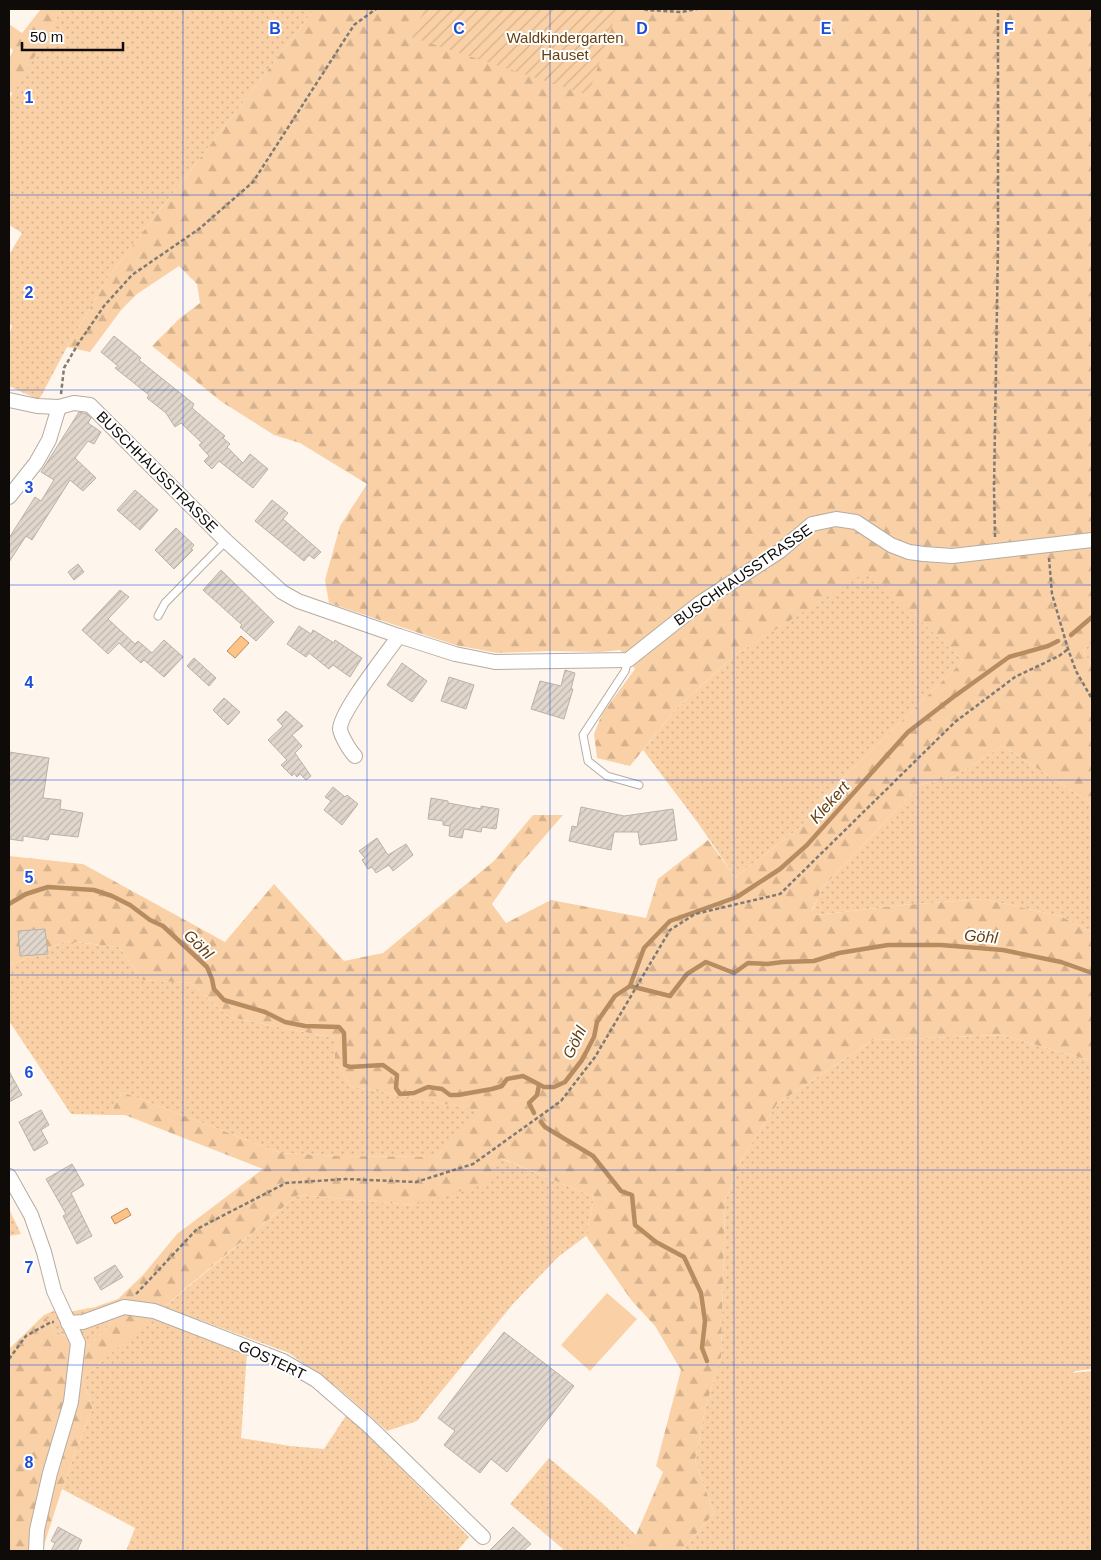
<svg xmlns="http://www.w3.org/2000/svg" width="1101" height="1560" font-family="Arial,sans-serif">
	<defs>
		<pattern id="grass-dots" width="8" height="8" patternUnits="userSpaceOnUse" patternTransform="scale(1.25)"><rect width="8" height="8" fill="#fad1a6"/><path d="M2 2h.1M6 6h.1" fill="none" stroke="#d5b28d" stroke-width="1.8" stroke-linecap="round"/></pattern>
		<pattern id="forest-firs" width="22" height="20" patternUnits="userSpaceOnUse" patternTransform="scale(1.25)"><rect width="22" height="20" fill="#fad1a6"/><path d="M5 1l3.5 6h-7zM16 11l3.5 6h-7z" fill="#d5b28d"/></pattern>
		<pattern id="garden-furrows" width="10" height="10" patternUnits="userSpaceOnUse" patternTransform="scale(1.25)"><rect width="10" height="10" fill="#fad1a6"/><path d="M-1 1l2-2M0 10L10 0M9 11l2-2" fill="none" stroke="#d5b28d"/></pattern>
		<pattern id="building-hatch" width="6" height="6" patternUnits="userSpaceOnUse" patternTransform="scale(1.25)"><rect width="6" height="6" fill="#e0d6cc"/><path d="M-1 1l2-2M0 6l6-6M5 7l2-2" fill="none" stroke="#bfb6ae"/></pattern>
	</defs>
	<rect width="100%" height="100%" fill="#fef6ed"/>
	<g fill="url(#grass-dots)">
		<path d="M62 9H315L109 276 67 347 39 400 9 386V335L12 326 9 323V255L22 233 9 225V99Z"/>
		<path d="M868 570 963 661 824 797 802 826 735 877 698 823 643 750 675 710 735 655Z"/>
		<path d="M1092 642V666L1083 651Z"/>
		<path d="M1003 746 1092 804V932L1060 916 984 899 903 905 817 915 812 912 822 888 920 785 953 777Z"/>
		<path d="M66 941 119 947 143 980 191 983 229 1017 335 1038V1061L350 1086 483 1111 436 1157 340 1156 281 1153 122 1092 110 1115 71 1114 9 1021V966Z"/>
		<path d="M1002 1035 1092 1061V1369L1076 1371 1071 1373 1092 1371V1551H681L714 1513 695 1460 706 1405 721 1357 725 1202 740 1162 777 1104 873 1040Z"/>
		<path d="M500 1158 594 1197 586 1236 558 1257 512 1305 417 1421 387 1431 338 1388 289 1353 164 1307 298 1195 413 1205Z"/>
		<path d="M9 1209 21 1234 9 1236Z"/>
		<path d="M95 1307 107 1317 111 1324 87 1347 80 1343 55 1331 44 1315 60 1308 69 1312Z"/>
		<path d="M152 1317 247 1352 241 1438 290 1446 324 1449 347 1414 469 1537 458 1550 459 1551H126L135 1528 62 1489 93 1406 82 1379Z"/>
		<path d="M549 1458 602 1503 636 1535 624 1551H561L563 1549 510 1504Z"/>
	</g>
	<g fill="url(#forest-firs)">
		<path d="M41 9H62L13 94 9 91V59L13 50 9 47V24L22 33Z"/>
		<path d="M315 9H1092V642L1083 651 1092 666V804L1003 746 953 777 920 785 822 888 812 911 817 915 903 905 984 899 1060 916 1092 932V1061L1002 1035 873 1040 777 1104 740 1162 725 1202 721 1357 706 1405 695 1460 714 1513 681 1551H624L636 1535 663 1472 656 1466 681 1370 655 1326 632 1301 586 1236 594 1197 501 1158 488 1183 413 1205 298 1195 187 1287 82 1379 93 1406 62 1489 44 1545V1551H9V1349L44 1315 55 1331 87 1347 111 1324 107 1317 95 1307 118 1299 143 1275 177 1234 263 1169 125 1115H110L122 1092 281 1153 340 1156 436 1157 482 1111 350 1086 335 1061V1038L229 1017 191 983 143 980 119 947 66 941 9 966V856L83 864 225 942 274 884 344 961 383 953 494 861 533 815H563L516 869 492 904 506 923 551 900 646 918 658 879 708 840 735 877 802 826 824 797 963 661 868 571 735 655 675 710 630 766 597 758 594 734 602 714 635 669 620 650 601 652 552 651 497 653 455 645 329 603 325 580 340 526 367 484 300 443 274 435 222 402 152 346 180 318 200 303 197 284 179 266 137 294 122 309 90 352 67 347 109 276Z"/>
	</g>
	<path fill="url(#garden-furrows)" d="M425 9H618L588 95 411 37Z"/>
	<path fill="#fad1a6" d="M607 1293 637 1319 590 1371 561 1345Z"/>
	<g fill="#fec486" stroke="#b68c60">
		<path d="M241 636 249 643 235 658 227 651Z"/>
		<path d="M127 1208 131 1215 115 1224 111 1217Z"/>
	</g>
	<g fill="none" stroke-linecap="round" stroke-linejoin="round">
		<g stroke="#b68c60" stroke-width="4.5">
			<path d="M1071 635 1092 617"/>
			<path d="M9 904 26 894 48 887 94 890 112 896 130 905 150 920 163 926 207 967 212 979 214 989 224 1000 265 1012 285 1022 305 1026 339 1027 344 1033 345 1065 350 1067 383 1065 397 1075 396 1088 400 1094 414 1093 428 1087 442 1089 450 1095H458L492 1089 502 1086 507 1079 523 1076 544 1087H554L565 1082 582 1060 594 1037 597 1022 615 996 630 986 670 996 687 974 706 962 734 973 748 963 767 964 783 962 814 961 839 953 888 945H941L1003 950 1061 962 1092 973"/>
			<path d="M630 986 644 948 670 921 737 897 780 869 807 845 908 732 952 698 1009 657 1048 646 1058 641"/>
			<path d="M534 1113 529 1103 537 1095 539 1085"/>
			<path d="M541 1122 545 1127 593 1156 621 1191 632 1195 635 1225 656 1242 684 1257 701 1293 705 1321 702 1348 707 1361"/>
		</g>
	</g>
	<g fill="url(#building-hatch)" stroke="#bbb1a7">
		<path d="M114 336 141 358 139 360 194 404 192 408 225 436 223 438 230 444 227 447 243 463 250 454 268 469 253 488 219 461 212 469 204 461 209 456 199 445 202 443 181 423 175 427 166 413 147 398 149 395 115 368 118 366 101 352Z"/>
		<path d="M79 412 87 414 91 418 88 423 101 432 94 444 88 441 75 458 96 478 83 491 70 480 32 540 26 536 9 562V538L35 497 41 501 54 480 41 472Z"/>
		<path d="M135 490 158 510 140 530 117 510Z"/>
		<path d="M272 500 288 513 283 519 321 552 314 559 309 555 304 561 255 521Z"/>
		<path d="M176 528 194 545 191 549 193 550 174 569 155 550Z"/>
		<path d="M78 564 84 572 74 580 68 572Z"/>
		<path d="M221 570 274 622 256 641 240 627 242 625 203 590Z"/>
		<path d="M120 590 129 597 108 619 135 644 138 641 152 653 164 640 183 657 164 677 144 660 141 663 119 643 108 654 82 630Z"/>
		<path d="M299 626 311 634 313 630 334 643 335 640 362 658 350 677 333 665 329 669 309 653 306 657 287 644Z"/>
		<path d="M194 658 216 678 209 686 187 666Z"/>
		<path d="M402 663 427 681 412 702 387 685Z"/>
		<path d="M565 670 575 673 571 689H573L564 719 531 709 540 681 561 686Z"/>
		<path d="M449 677 474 685 466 709 441 701Z"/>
		<path d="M224 698 240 712 228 725 213 710Z"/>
		<path d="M286 711 303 726 292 735 302 746 295 753 311 776 306 780 300 774 297 777 294 773 292 776 281 765 287 760 268 740 283 726 277 720Z"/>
		<path d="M9 752 49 758 43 798 61 800 60 809 83 813 78 837 50 834 48 840 23 836V841L9 839Z"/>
		<path d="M333 787 345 797 347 795 358 804 342 825 324 810 331 801 325 797Z"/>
		<path d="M431 798 448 801V803L481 809V806L499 809 496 829 482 827 481 832 464 829 462 838 449 836 450 826 443 825V821L428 819Z"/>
		<path d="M581 807 624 816 673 809 677 840 640 845 638 832H614L611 850 569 841 572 826 577 827Z"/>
		<path d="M377 838 388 855 406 844 413 855 393 871 389 865 376 873 372 867 368 869 362 860 365 858 359 851Z"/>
		<path d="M45 929 48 954 20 956 18 931Z"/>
		<path d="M9 1071 22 1095 9 1102Z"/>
		<path d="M41 1110 49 1125 41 1130 48 1143 34 1151 19 1122Z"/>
		<path d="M72 1164 84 1185 71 1193 92 1236 77 1244 63 1216 66 1214 46 1179Z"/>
		<path d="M115 1265 123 1277 101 1290 94 1278Z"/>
		<path d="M504 1332 574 1386 507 1472 491 1459 480 1473 444 1445 455 1431 438 1418Z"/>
		<path d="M58 1527 82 1540 77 1551H51L55 1543 51 1541Z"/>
		<path d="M513 1527 531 1544 523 1551H489Z"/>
	</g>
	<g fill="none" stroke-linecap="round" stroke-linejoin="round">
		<defs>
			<g id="service">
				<path d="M158 616 165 603 226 541"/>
				<path d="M628 660 625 671 583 735 588 761 607 776 639 785"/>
			</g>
			<g id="minor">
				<path d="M9 400 37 406 59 407 74 403 90 405 226 541 282 592 298 601 399 636 455 654 495 662 628 660 700 603 780 551 812 524 836 519 856 522 891 545 909 552 924 554 952 556 1092 540"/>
				<path d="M9 497 36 463 49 440 59 407"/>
				<path d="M355 756C350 751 341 736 340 729 340 712 387 653 399 636"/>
				<path d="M9 1176 31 1215 44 1252 54 1291 78 1343 71 1402 50 1473 37 1530 36 1551"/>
				<path d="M68 1323 83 1322 124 1307 154 1311 283 1361 316 1380 369 1426 483 1537"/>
			</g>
		</defs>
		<use href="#service" stroke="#b5aca2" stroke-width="9"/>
		<use href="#minor" stroke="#b5aca2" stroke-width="16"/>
		<g stroke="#7f7a74" stroke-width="2.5" stroke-dasharray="4 2.5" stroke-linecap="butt">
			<path d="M644 9 647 10 682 12 697 9"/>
			<path d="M61 394 64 368 78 344 104 306 132 275 199 229 253 182 354 25 376 9"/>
			<path d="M995 537 994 488 998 246V9"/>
			<path d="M1049 558 1052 594 1068 649 1076 671 1092 699"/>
			<path d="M136 1294 197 1229 286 1183 346 1179 416 1182 473 1164 561 1101 595 1057 670 930 695 914 780 894 955 722 1015 677 1059 656 1068 649"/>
			<path d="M9 1359 26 1336 51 1322H54"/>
		</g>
		<use href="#service" stroke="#fff" stroke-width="7"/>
		<use href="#minor" stroke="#fff" stroke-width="14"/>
	</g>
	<path fill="none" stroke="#1d4ed8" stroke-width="1" stroke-opacity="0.55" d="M183 9V1551M367 9V1551M550 9V1551M734 9V1551M918 9V1551M9 195H1092M9 390H1092M9 585H1092M9 780H1092M9 975H1092M9 1170H1092M9 1365H1092"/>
	<g text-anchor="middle" stroke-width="4" stroke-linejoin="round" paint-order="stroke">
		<g font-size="15" fill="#664010" stroke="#fff">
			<text x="565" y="43">Waldkindergarten<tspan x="565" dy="17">Hauset</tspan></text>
		</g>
		<g font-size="15" fill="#0e0b08" stroke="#fff">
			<text transform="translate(157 472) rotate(45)" y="5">BUSCHHAUSSTRASSE</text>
			<text transform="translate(743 575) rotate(-35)" y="5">BUSCHHAUSSTRASSE</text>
			<text transform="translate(272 1360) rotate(25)" y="5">GOSTERT</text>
		</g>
		<g font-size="16" font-style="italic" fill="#653f0f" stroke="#fff">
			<text transform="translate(829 802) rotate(-48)" y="6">Klekert</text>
			<text transform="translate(981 936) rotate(5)" y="6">Göhl</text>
			<text transform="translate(199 944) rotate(45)" y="6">Göhl</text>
			<text transform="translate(574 1042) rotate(-64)" y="6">Göhl</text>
		</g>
	</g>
	<g font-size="16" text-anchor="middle" font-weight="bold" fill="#1d4ed8" stroke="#fff" stroke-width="4" stroke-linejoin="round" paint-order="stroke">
		<text x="275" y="34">B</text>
		<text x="459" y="34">C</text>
		<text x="642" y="34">D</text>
		<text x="826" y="34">E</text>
		<text x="1009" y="34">F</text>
		<text x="29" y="103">1</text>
		<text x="29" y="298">2</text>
		<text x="29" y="493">3</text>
		<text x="29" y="688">4</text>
		<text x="29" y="883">5</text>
		<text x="29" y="1078">6</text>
		<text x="29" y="1273">7</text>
		<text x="29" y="1468">8</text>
	</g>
	<rect width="1101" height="1560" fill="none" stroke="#0e0b08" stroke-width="20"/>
	<path d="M22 42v8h101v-8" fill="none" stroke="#0e0b08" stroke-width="2.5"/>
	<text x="30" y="42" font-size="15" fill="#0e0b08" stroke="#ffffff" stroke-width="4" paint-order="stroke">50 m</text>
</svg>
